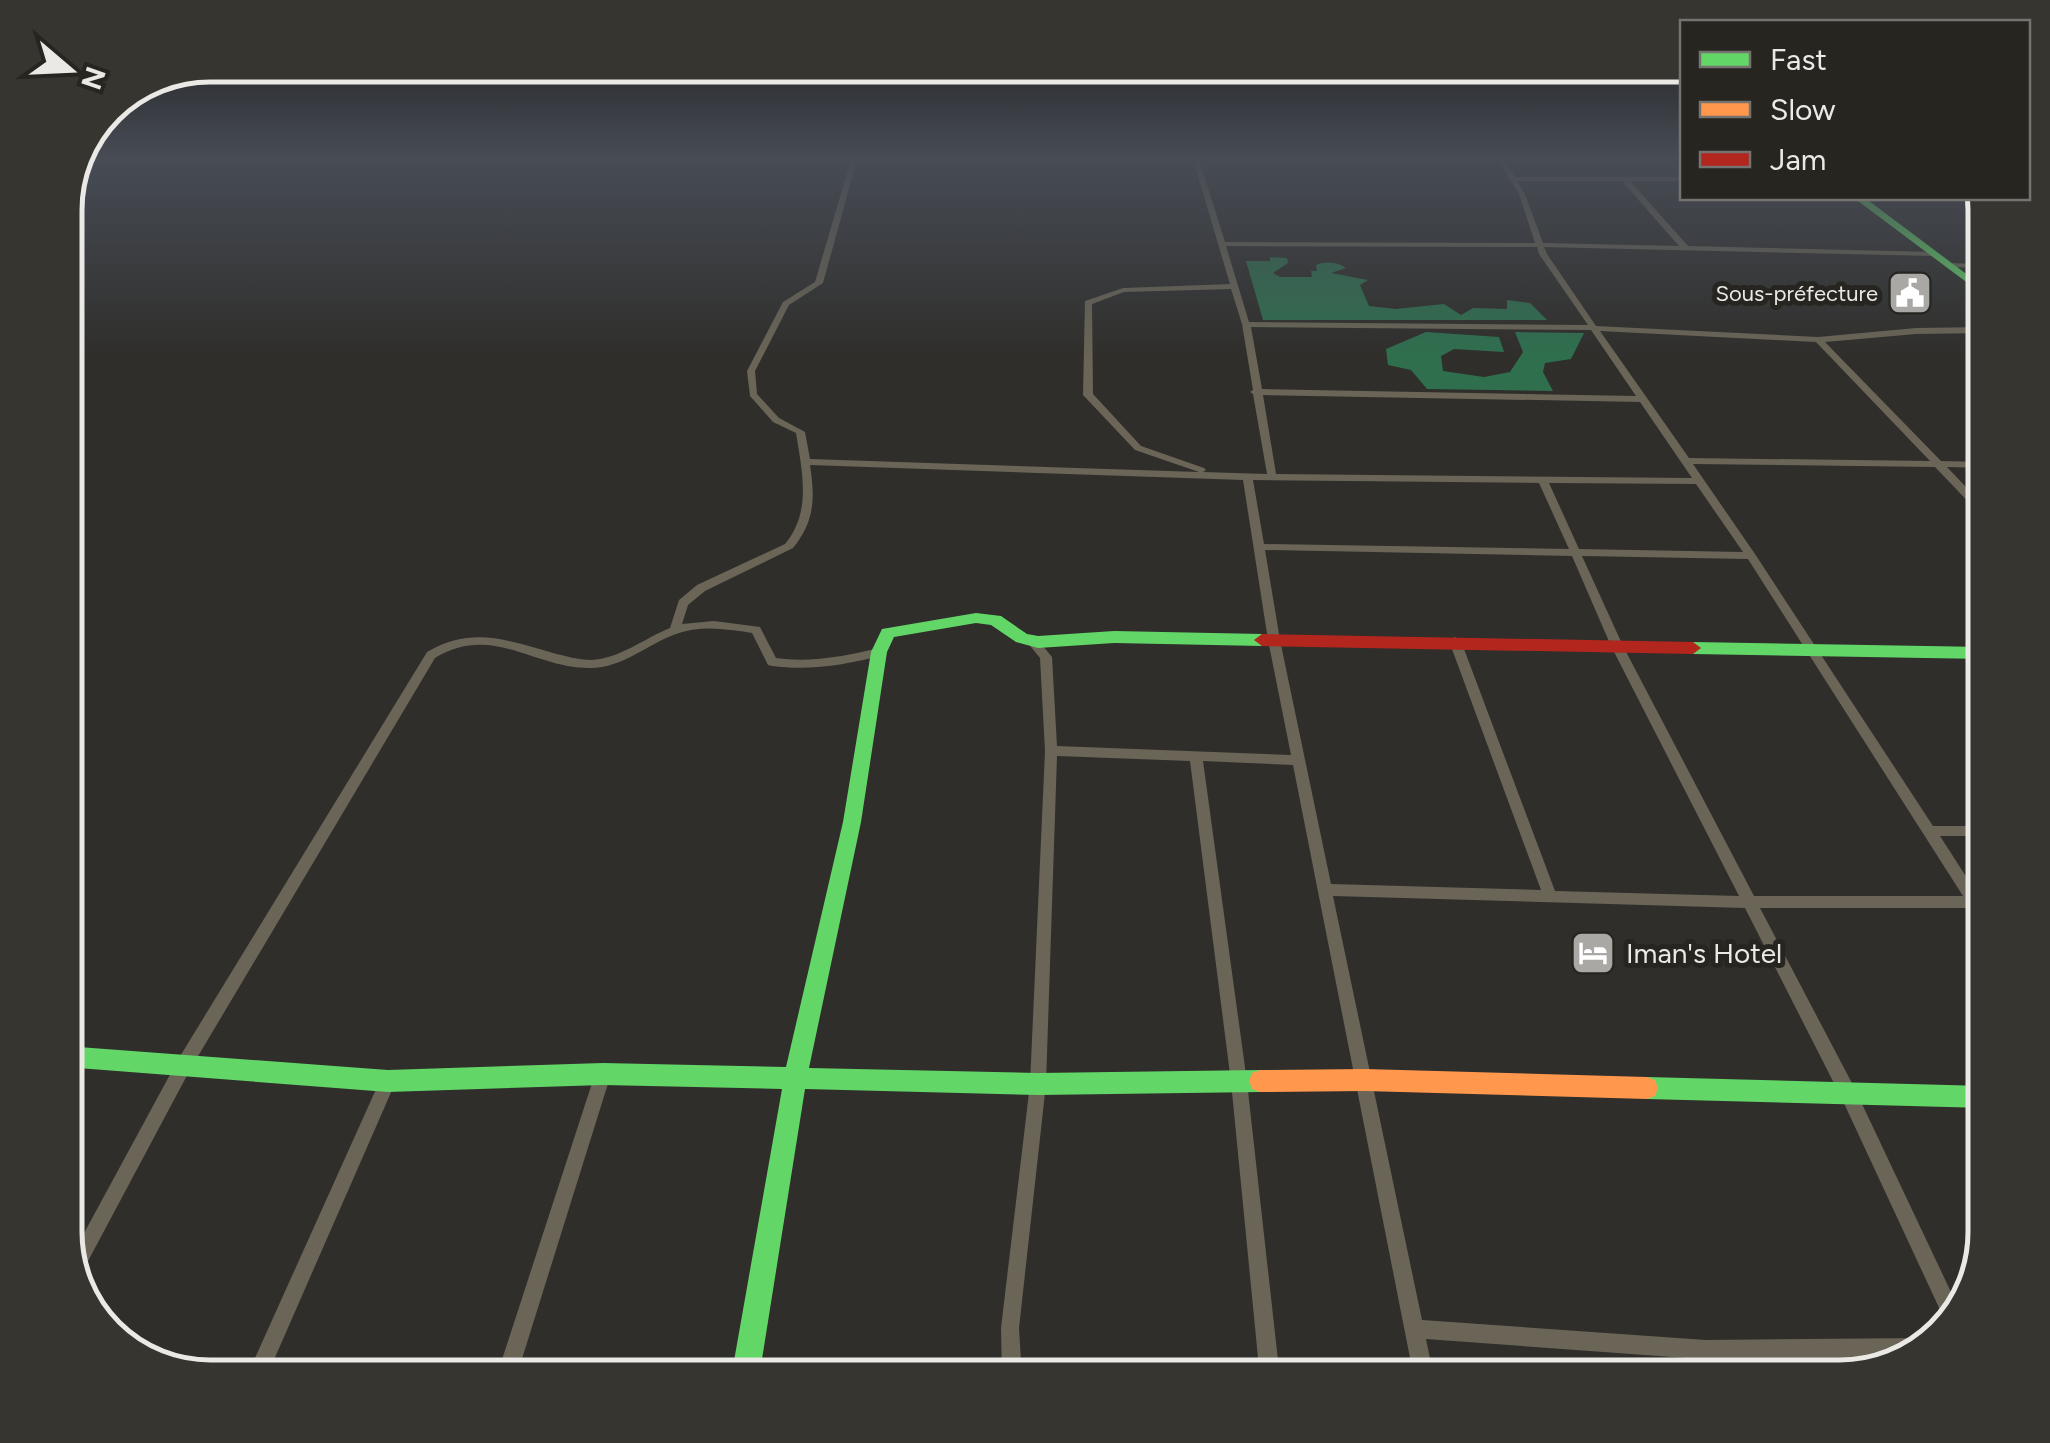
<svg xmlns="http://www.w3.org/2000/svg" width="2050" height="1443" font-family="Figtree,sans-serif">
	<rect width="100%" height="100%" fill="#2f2e2b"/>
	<g fill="#2f6f4e">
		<path d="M1270 257 1287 258 1288 263 1273 273 1280 277H1312L1311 271H1317L1316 265C1326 261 1337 262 1346 268L1331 273 1368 280 1360 285 1369 306 1396 309 1444 304 1461 315 1473 308 1507 309V300L1530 303 1547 320H1263L1246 261H1270Z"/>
		<path d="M1426 332 1499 337 1504 352 1454 349 1441 356 1443 371 1484 377 1510 372 1523 352 1515 332 1584 333 1571 359 1545 363 1543 372 1553 391 1427 389 1411 370 1388 365 1386 349Z"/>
	</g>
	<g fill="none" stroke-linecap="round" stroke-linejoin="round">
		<g fill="#6a6556" fill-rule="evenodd">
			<path d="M852 156H858L823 283 789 305 755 371 757 394 779 418 805 432 810 459 1199 472 1135 450 1083 395 1085 301 1123 288 1230 284 1192 156H1198L1225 242 1535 243 1519 194 1495 156H1501L1515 177H1682V181H1630L1688 246 1936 252 1937 254 1933 256 1544 247 1547 254 1596 326 1818 337 1916 328 1985 327V333L1916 334 1825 342 1941 461 1985 462V468L1947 467 1985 507V516L1981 515 1935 467 1693 464 1755 554 1933 826H1985V836H1940L1985 906V924L1980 922 1971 908H1760L1854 1087 1959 1309 1955 1321 1948 1327 1842 1099 1745 908 1333 896 1422 1320 1706 1340 1922 1338 1929 1342 1911 1358 1719 1359 1726 1378H1706L1700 1359 1426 1339 1434 1378H1414L1293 765 1203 761 1247 1082 1280 1378H1260L1231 1082 1190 761 1057 756 1046 1084 1019 1328 1022 1378H1002L1001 1328 1030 1084 1045 751 1040 658 1027 642 1033 638 1037 639 1052 657 1057 746 1291 755 1268 640 1243 480 810 465C815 498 815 521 793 548L705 591 688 605 682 624 714 621 760 627 776 658C811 663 845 656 879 648L883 649 885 652 883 655C846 665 810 671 772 666L768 665 752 633C727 629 700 625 676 634 648 644 622 668 591 668 534 669 493 623 435 658L191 1068 79 1278 76 1280 70 1259 179 1058 427 652C472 626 507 640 553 653 565 656 579 660 591 660 619 659 645 638 670 628L679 600 697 585 785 544C812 512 802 471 796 433L773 422 750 396 747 371 783 302 815 282ZM1517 181H1622L1679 246 1543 243 1525 194ZM1226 246 1537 247 1539 254 1588 325 1249 322ZM1231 289 1242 324 1253 390 1250 392 1253 394 1267 474 1203 472 1206 470 1204 468 1141 446 1093 394 1092 304 1124 292ZM1251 327 1591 330 1636 396 1262 389ZM1600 331 1816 342 1930 461 1689 458ZM1263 395 1640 402 1692 478 1276 474ZM1253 480 1539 483 1569 549 1264 544ZM1549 483 1696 484 1743 552 1579 549ZM1265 550 1572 556 1611 646 1739 896 1555 891 1461 641 1455 637 1449 641 1541 890 1331 884 1280 640ZM1582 556 1748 559 1963 896H1754L1623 646Z"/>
			<path d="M1945 263 1985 264V268L1948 267H1945Z"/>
			<path d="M603 1066 609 1069 611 1074 516 1378H496L595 1074 597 1069Z"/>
			<path d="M388 1073 394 1076 396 1081 266 1378H246L382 1076Z"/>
		</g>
		<g fill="#63d668" fill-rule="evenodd">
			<path d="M1854 198H1865L1985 288V296Z"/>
			<path d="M976 613 1001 616 1027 634 1038 636 1114 631 1262 634 1270 640 1262 646 1114 643 1038 648 1016 642 991 625 976 623 894 637 887 652 861 822 809 1068 1038 1073 1260 1070 1268 1073 1271 1081 1268 1089 1260 1092 1038 1095 805 1089 759 1378H731L782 1089 603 1085 388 1092 65 1067V1046L388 1070 603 1063 786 1067 843 822 871 652 882 629Z"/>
			<path d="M1693 642 1985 647V659L1693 654 1685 648Z"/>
			<path d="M1647 1077 1985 1086V1108L1647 1099 1639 1096 1636 1088 1639 1080Z"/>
		</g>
		<path fill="#ff974d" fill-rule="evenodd" d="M1365 1069 1647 1077 1655 1080 1658 1088 1655 1096 1647 1099 1365 1091 1260 1092 1252 1089 1249 1081 1252 1073 1260 1070Z"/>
		<path fill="#b3261e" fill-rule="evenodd" d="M1262 634 1693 642 1701 648 1693 654 1262 646 1254 640Z"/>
	</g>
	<linearGradient id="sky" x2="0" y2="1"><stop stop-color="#1a1918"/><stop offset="0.44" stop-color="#474c55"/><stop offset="1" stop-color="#474c55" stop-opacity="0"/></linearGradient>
	<rect width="2050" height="358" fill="url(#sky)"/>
	<defs>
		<symbol id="civic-square" viewBox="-11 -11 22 22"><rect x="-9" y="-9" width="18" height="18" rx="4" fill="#a9a8a4" stroke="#272520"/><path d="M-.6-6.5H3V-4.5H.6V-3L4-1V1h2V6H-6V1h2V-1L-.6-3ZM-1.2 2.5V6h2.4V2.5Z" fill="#fff"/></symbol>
		<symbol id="hotel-square" viewBox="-11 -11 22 22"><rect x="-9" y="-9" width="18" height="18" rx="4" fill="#a9a8a4" stroke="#272520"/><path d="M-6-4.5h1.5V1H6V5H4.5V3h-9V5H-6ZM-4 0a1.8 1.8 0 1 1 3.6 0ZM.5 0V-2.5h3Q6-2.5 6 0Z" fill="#fff"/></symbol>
	</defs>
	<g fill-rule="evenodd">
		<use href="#civic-square" x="1885" y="268" width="50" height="50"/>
		<use href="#hotel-square" x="1568" y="928" width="50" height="50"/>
	</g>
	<g text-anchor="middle" stroke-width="10" stroke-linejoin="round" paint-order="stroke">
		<g font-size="22" fill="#eae9e5" stroke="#272520" text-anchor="end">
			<text x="1878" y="301">Sous-préfecture</text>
		</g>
		<g font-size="28" fill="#eae9e5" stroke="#272520" text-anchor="start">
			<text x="1626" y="963">Iman's Hotel</text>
		</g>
	</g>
	<path d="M0 0H2050V1443H0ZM210 82H1840A128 128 0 0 1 1968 210V1232A128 128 0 0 1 1840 1360H210A128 128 0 0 1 82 1232V210A128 128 0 0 1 210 82Z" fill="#373530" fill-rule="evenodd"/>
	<path fill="none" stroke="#eae9e5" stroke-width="5" d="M210 82H1840A128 128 0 0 1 1968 210V1232A128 128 0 0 1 1840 1360H210A128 128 0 0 1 82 1232V210A128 128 0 0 1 210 82Z"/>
	<rect x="1680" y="20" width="350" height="180" fill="#272520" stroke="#75736f" stroke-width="2.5"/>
	<rect x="1700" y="52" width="50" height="15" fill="#63d668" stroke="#75736f" stroke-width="2.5"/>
	<text x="1770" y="70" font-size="30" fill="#eae9e5">Fast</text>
	<rect x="1700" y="102" width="50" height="15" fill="#ff974d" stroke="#75736f" stroke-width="2.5"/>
	<text x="1770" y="120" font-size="30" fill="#eae9e5">Slow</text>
	<rect x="1700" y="152" width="50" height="15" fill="#b3261e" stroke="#75736f" stroke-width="2.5"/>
	<text x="1770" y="170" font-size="30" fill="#eae9e5">Jam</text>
	<g transform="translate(70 70) rotate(109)" stroke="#272520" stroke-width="8" paint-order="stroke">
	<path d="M0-8L18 38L0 25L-18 38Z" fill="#eae9e5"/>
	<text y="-15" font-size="28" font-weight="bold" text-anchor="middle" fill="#eae9e5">N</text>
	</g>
</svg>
